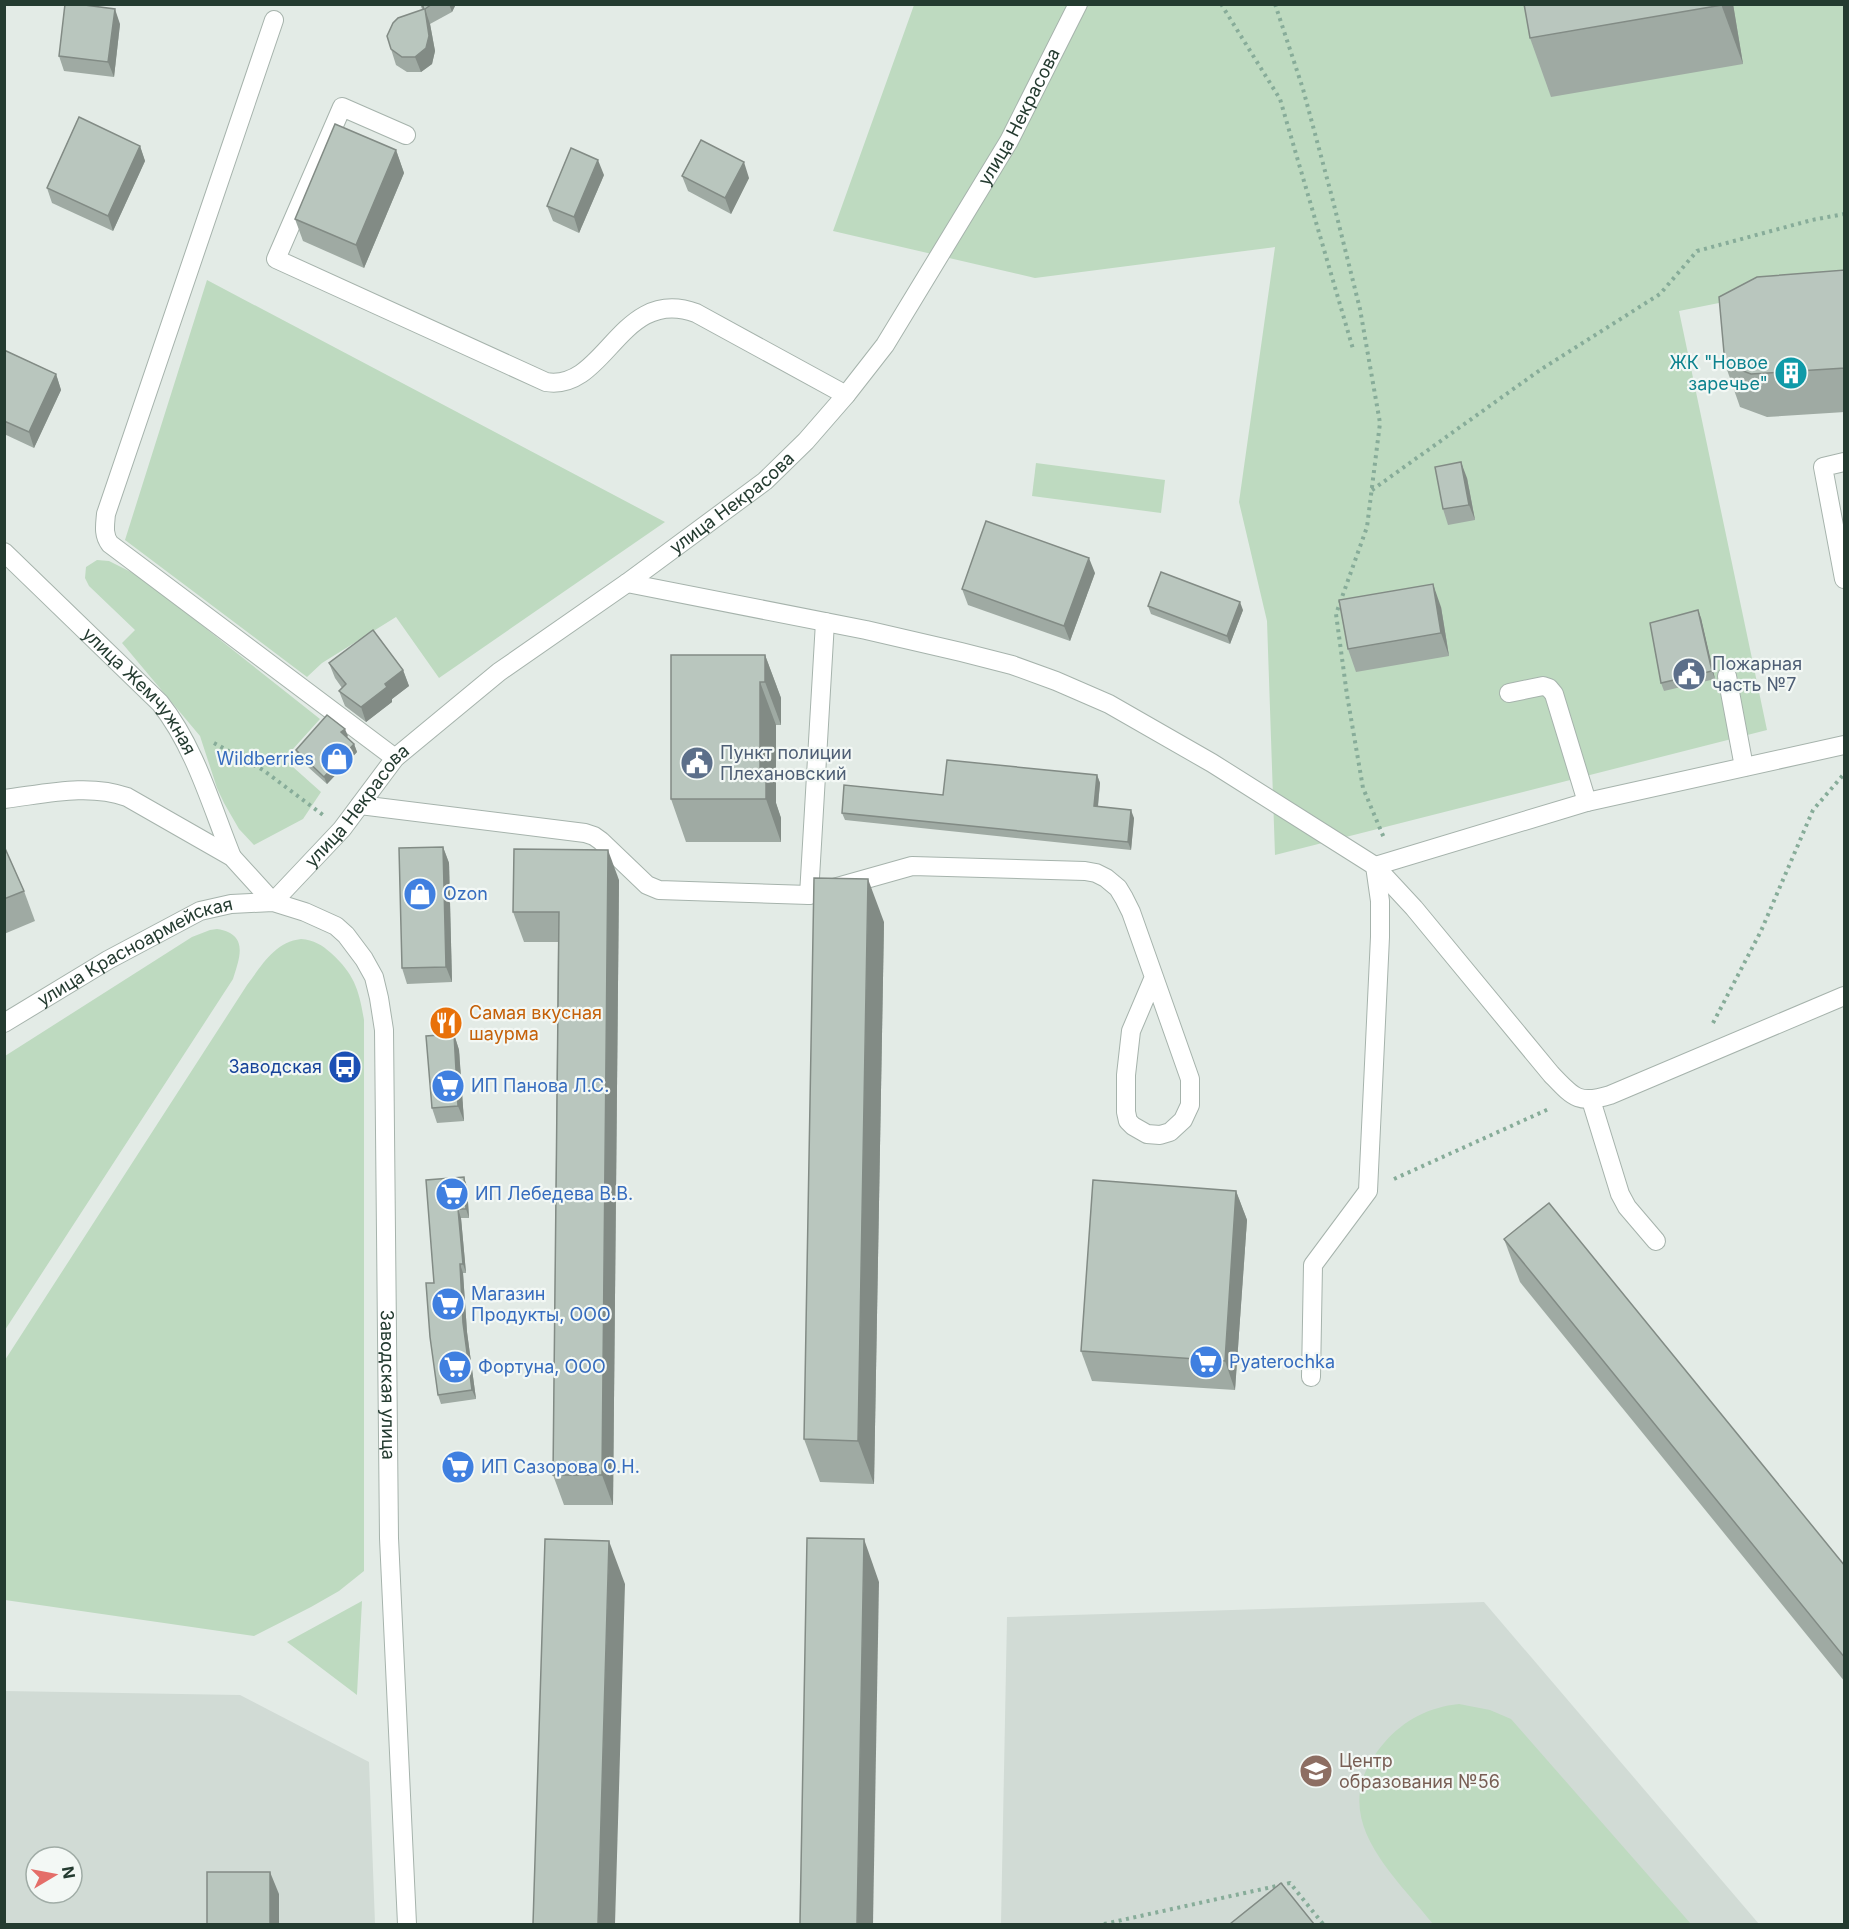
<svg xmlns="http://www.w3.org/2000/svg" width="1849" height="1929" font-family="Inter,sans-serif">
	<rect width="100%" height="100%" fill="#e3ebe6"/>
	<g fill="#d1dbd5" fill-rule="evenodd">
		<path d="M1484 1602 1759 1924H1001L1007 1617Z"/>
		<path d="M5 1691 240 1695 369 1762 375 1924H5ZM36 1857H72V1893H36Z"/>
	</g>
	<g fill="#bedac0">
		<path d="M914 5H1844V278L1679 311 1767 730 1275 855 1267 621 1239 502 1275 247 1035 278 833 231Z"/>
		<path d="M207 280 665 522 439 678 396 617 322 663 307 677 125 540Z"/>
		<path d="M1036 463 1165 480 1161 513 1032 496Z"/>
		<path d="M97 560 109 561 141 577 320 719 284 759 321 792 303 819 254 845 239 829 224 803 217 788 200 736 122 643 135 630 89 586 85 578 86 567Z"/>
		<path d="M217 929C249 934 240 957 233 979L5 1330V1056L192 937 210 930Z"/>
		<path d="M301 939C314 940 322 945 331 953 354 974 359 989 364 1020V1571L339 1591 311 1607 254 1636 5 1600V1360L247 985C262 965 275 942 301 939Z"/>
		<path d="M362 1601 357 1694V1695L287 1642Z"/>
		<path d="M1459 1704 1490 1710 1511 1719 1691 1924H1433C1389 1869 1323 1814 1384 1743 1404 1720 1429 1707 1459 1704Z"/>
	</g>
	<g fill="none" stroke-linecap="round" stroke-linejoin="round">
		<defs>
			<g id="minor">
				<path d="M274 20 106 514C105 525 103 535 110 544L395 758"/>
				<path d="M406 135 342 107 276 259 546 382C606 392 620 285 696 313L846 395"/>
				<path d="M1844 462 1823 467 1844 579"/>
				<path id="s1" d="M4 552 160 703C195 747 211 805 232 857"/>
				<path d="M627 583 866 630 961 652 1012 665 1056 681 1109 704 1212 763 1375 866 1414 908 1551 1074C1573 1097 1578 1105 1610 1095L1844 996"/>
				<path d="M825 622 809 895 912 866 1085 871 1096 873 1106 878 1118 888 1124 898 1131 912 1154 977 1190 1079V1105L1183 1120 1170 1132 1160 1135 1147 1134 1133 1126 1128 1121 1126 1112V1075L1131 1031 1154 977"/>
				<path d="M1727 676 1744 767"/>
				<path d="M1509 693 1543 686 1549 688 1554 694 1587 802"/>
				<path d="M4 799C45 794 88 783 127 797L232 857 273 902"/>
				<path d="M360 805 585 833 594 836 601 841 647 885 659 890 809 895"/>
				<path d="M1375 866 1587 802 1844 745"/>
				<path id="s2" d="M273 902 342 829 395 758 499 672 627 583 765 481 806 441 846 395 885 345 1009 141 1078 4"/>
				<path id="s3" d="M4 1023 108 960 200 911 231 904 273 902 305 912 336 926 346 935 364 959 374 977 379 998 384 1030 389 1538 407 1924"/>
				<path d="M1591 1100 1620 1194 1627 1207 1656 1241"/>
				<path d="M1311 1377 1313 1265 1368 1191 1380 937V901L1375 866"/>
			</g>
		</defs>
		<use href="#minor" stroke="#a6b3ac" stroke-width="20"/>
		<g stroke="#87ac99" stroke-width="4" stroke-dasharray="3 4.5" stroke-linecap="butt">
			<path d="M1221 4 1280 99 1353 349"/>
			<path d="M1275 4 1303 89 1332 197 1360 309 1380 423 1367 527 1336 614 1347 695 1363 788 1384 838"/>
			<path d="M1372 490 1540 370 1660 294 1697 251 1812 220 1844 214"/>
			<path d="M214 743 263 770 323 815"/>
			<path d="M1713 1023 1761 931 1813 810 1844 774"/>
			<path d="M1394 1179 1551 1108"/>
			<path d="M1104 1924 1290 1883 1323 1924"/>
		</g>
		<use href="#minor" stroke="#fff" stroke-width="18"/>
	</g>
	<g fill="#9faaa3">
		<path d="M420 4H456L452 12 430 24 435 51 432 64 421 72H407L396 65 391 49 422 9Z"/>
		<path d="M1524 4H1733L1743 64 1551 97 1530 38Z"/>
		<path d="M120 24 114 77 64 71 59 56Z"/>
		<path d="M140 146 145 161 113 231 52 203 47 188Z"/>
		<path d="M396 150 404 173 364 268 303 241 295 219Z"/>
		<path d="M604 175 579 233 553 221 547 206Z"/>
		<path d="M682 176 749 178 731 214 688 191Z"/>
		<path d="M1845 270V412L1767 417 1740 407 1725 364Z"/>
		<path d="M4 350 56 374 61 390 34 448 4 434Z"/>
		<path d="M1467 478 1475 520 1448 525 1443 509Z"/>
		<path d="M1095 573 1070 641 968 605 962 589Z"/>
		<path d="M1148 606 1243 610 1230 644 1151 614Z"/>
		<path d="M1441 607 1449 656 1356 672 1348 649Z"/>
		<path d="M1701 618 1715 679 1664 691 1661 683Z"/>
		<path d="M765 655 781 698V725H776V803L781 818V842H686L671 799Z"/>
		<path d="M329 663 403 670 409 686 392 699V702L366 722 345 706 339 691 342 688 335 678Z"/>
		<path d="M348 736 347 737 354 744 357 752 327 784 298 758 296 750Z"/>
		<path d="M1097 775 1100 783 1098 807 1134 818 1131 850 845 820 842 813 943 795Z"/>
		<path d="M4 846 24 891 35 921 4 934Z"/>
		<path d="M443 847 449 863 452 982 407 984 402 968Z"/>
		<path d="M619 880 613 1505H564L553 1475 558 942H524L513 912Z"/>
		<path d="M884 922 874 1484 820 1482 804 1439Z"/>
		<path d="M454 1034 459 1050 464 1121 437 1123 432 1108Z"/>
		<path d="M464 1177 467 1187 469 1218H461L466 1273H463L467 1332 476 1399 441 1404 438 1395 434 1283Z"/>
		<path d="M1236 1191 1247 1220 1235 1390 1092 1381 1081 1351Z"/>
		<path d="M1504 1239 1845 1566V1682L1520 1282Z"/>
	</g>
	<g fill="#828b85">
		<path d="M449 4H456L452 12Z"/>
		<path d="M1721 4H1733L1743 64Z"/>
		<path d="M115 9 120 24 114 77 108 62Z"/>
		<path d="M425 9 430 24 435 51 432 64 421 72 415 57Z"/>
		<path d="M140 146 145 161 113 231 108 216Z"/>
		<path d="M396 150 404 173 364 268 356 245Z"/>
		<path d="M598 160 604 175 579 233 574 217Z"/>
		<path d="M744 162 749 178 731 214 725 198Z"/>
		<path d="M56 374 61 390 34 448 29 432Z"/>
		<path d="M1461 462 1467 478 1475 520 1469 505Z"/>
		<path d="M1089 558 1095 573 1070 641 1064 626Z"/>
		<path d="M1433 584 1441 607 1449 656 1441 633Z"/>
		<path d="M1240 602 1243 610 1230 644 1227 636Z"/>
		<path d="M1698 610 1701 618 1715 679 1712 671Z"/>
		<path d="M765 655 781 698V725L765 682Z"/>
		<path d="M403 670 409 686 392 699V702L366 722 361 707 385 684Z"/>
		<path d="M760 682 776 725V803L781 818V842L766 799 760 775Z"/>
		<path d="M345 729 348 736 344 739 341 732Z"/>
		<path d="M354 744 357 752 327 784 324 777Z"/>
		<path d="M1097 775 1100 783 1097 814 1094 806Z"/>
		<path d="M1131 810 1134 818 1131 850 1128 842Z"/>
		<path d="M443 847 449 863 452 982 446 967Z"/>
		<path d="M608 850 619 880 613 1505 602 1475Z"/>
		<path d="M868 879 884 922 874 1484 858 1441Z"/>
		<path d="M454 1034 459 1050 464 1121 458 1106Z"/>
		<path d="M464 1177 467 1187 469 1218 466 1209Z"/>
		<path d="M1236 1191 1247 1220 1235 1390 1225 1361Z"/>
		<path d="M458 1209 461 1218 466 1273 463 1264Z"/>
		<path d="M460 1264 463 1273 467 1332 476 1399 472 1390 463 1323Z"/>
		<path d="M864 1539 879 1582 873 1924H857Z"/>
		<path d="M609 1541 625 1584 615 1924H598Z"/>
		<path d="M270 1872 279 1894V1924H270Z"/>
	</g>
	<g fill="#b9c6be" stroke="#828b85" stroke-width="1.5">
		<path d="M65 4H77L115 9 108 62 59 56Z"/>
		<path d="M422 4H432L425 9 429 36 426 48 415 57H402L391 49 387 36 393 23 398 18 424 9Z"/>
		<path d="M1524 4H1721L1722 5 1530 38Z"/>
		<path d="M79 117 140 146 108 216 47 188Z"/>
		<path d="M335 124 396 150 356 245 295 219Z"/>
		<path d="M701 140 744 162 725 198 682 176Z"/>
		<path d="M571 148 598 160 574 217 547 206Z"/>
		<path d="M1845 270V368L1751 374 1725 364 1719 297 1757 277Z"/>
		<path d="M4 350 56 374 29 432 4 421Z"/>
		<path d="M1461 462 1469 505 1443 509 1435 467Z"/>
		<path d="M986 521 1089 558 1064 626 962 589Z"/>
		<path d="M1161 572 1240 602 1227 636 1148 606Z"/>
		<path d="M1433 584 1441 633 1348 649 1339 600Z"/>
		<path d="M1698 610 1712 671 1661 683 1650 623Z"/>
		<path d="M373 630 403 670 385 684 387 687 361 707 339 691 346 684 329 663Z"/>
		<path d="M671 655H765V682H760V775H766V799H671Z"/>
		<path d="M327 715 345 729 341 732 354 744 324 777 296 750Z"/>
		<path d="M947 760 1097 775 1094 806 1131 810 1128 842 842 813 844 785 943 795Z"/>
		<path d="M4 846 24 891 4 899Z"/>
		<path d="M443 847 446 967 402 968 399 848Z"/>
		<path d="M514 849 608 850 602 1475H553L559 912H513Z"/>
		<path d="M814 878 868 879 858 1441 804 1439Z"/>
		<path d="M454 1034 458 1106 432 1108 426 1036Z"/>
		<path d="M464 1177 466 1209H458L463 1264H460L463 1323 472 1390 438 1395 430 1337 426 1283H434L426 1180Z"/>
		<path d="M1093 1180 1236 1191 1225 1361 1081 1351Z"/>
		<path d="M1549 1203 1845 1566V1658L1504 1239Z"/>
		<path d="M807 1538 864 1539 857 1924H800Z"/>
		<path d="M545 1539 609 1541 598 1924H533Z"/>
		<rect x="207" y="1872" width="63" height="52"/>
		<path d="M1281 1883 1314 1924H1230Z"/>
	</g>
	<defs>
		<symbol id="building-disc" viewBox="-11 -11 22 22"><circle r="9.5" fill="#0f9aa8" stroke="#f3f8f5"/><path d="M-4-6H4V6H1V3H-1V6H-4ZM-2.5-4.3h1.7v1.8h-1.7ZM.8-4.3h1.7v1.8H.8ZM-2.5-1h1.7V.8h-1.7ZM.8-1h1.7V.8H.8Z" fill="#fff"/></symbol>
		<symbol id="civic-disc" viewBox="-11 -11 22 22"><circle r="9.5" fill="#5c6f8a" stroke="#f3f8f5"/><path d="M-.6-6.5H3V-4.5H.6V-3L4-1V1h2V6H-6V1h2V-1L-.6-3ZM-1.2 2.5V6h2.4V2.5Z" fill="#fff"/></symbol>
		<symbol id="shop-disc" viewBox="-11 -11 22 22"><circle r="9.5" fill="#3f7fe0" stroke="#f3f8f5"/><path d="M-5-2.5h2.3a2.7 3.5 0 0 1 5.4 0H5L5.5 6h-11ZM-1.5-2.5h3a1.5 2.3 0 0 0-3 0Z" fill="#fff"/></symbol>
		<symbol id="restaurant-disc" viewBox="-11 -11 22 22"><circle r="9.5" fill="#e8710a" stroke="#f3f8f5"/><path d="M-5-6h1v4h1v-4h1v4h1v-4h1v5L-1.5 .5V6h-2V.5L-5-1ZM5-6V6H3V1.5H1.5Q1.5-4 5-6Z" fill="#fff"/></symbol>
		<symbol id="bus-disc" viewBox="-11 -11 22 22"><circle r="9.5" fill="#1a4fb4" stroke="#f3f8f5"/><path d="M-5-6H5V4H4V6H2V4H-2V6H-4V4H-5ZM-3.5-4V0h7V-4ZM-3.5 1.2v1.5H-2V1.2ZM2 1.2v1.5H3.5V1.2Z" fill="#fff"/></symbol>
		<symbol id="supermarket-disc" viewBox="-11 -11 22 22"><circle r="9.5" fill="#3f7fe0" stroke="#f3f8f5"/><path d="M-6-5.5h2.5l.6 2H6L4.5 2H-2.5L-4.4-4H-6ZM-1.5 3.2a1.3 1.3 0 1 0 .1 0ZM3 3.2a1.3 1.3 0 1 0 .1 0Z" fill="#fff"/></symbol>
		<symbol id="school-disc" viewBox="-11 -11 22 22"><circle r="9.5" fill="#8d6e63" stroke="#f3f8f5"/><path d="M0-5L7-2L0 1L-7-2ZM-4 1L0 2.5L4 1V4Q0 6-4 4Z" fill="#fff"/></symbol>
	</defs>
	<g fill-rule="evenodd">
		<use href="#building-disc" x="1772" y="354" width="38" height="38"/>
		<use href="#civic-disc" x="1670" y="655" width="38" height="38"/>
		<use href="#shop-disc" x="318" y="740" width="38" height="38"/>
		<use href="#civic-disc" x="678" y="744" width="38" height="38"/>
		<use href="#shop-disc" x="401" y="875" width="38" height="38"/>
		<use href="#restaurant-disc" x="427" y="1004" width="38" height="38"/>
		<use href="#bus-disc" x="326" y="1048" width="38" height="38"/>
		<use href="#supermarket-disc" x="429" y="1067" width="38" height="38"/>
		<use href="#supermarket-disc" x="433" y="1175" width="38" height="38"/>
		<use href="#supermarket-disc" x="429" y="1285" width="38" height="38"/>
		<use href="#supermarket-disc" x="1187" y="1343" width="38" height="38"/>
		<use href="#supermarket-disc" x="436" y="1348" width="38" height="38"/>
		<use href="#supermarket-disc" x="439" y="1448" width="38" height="38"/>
		<use href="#school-disc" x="1297" y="1752" width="38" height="38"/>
	</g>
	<g text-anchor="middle" stroke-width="4.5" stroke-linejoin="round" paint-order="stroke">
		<g font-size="18" fill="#243b30" stroke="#f3f8f5">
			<text dy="6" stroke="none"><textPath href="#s2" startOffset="1098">улица Некрасова</textPath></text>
			<text dy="6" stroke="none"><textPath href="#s2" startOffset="612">улица Некрасова</textPath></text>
			<text dy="6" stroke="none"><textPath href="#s1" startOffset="195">улица Жемчужная</textPath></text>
			<text dy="6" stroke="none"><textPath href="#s2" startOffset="128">улица Некрасова</textPath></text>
			<text dy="6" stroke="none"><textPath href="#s3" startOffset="150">улица Красноармейская</textPath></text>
			<text dy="6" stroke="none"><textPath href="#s3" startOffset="840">Заводская улица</textPath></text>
		</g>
		<g font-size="18" fill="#0d838f" stroke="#f3f8f5" text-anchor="end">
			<text x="1768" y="369">ЖК "Новое<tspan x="1768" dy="21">заречье"</tspan></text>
		</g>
		<g font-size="18" fill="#4e5e75" stroke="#f3f8f5" text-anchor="start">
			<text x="1712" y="670">Пожарная<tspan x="1712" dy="21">часть №7</tspan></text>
			<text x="720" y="759">Пункт полиции<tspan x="720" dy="21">Плехановский</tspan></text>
		</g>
		<g font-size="18" fill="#366cbe" stroke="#f3f8f5" text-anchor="start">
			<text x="314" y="765" text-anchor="end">Wildberries</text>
			<text x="443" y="900">Ozon</text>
			<text x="471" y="1092">ИП Панова Л.С.</text>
			<text x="475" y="1200">ИП Лебедева В.В.</text>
			<text x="471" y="1300">Магазин<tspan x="471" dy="21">Продукты, ООО</tspan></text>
			<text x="1229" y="1368">Pyaterochka</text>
			<text x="478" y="1373">Фортуна, ООО</text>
			<text x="481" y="1473">ИП Сазорова О.Н.</text>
		</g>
		<g font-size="18" fill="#c56008" stroke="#f3f8f5" text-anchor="start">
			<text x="469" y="1019">Самая вкусная<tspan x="469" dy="21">шаурма</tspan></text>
		</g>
		<g font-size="18" fill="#164399" stroke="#f3f8f5" text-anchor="end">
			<text x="322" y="1073">Заводская</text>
		</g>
		<g font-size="18" fill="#785e54" stroke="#f3f8f5" text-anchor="start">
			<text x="1339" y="1767">Центр<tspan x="1339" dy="21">образования №56</tspan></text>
		</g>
	</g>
	<rect width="1849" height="1929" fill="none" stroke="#243b30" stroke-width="12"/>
	<g transform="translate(54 1875) rotate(80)"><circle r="28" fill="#f3f8f5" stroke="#a0aca6" stroke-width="1.5"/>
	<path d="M0-4.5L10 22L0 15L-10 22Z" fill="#e46e69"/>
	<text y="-9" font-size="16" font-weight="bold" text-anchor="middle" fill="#243b30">N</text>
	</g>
</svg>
